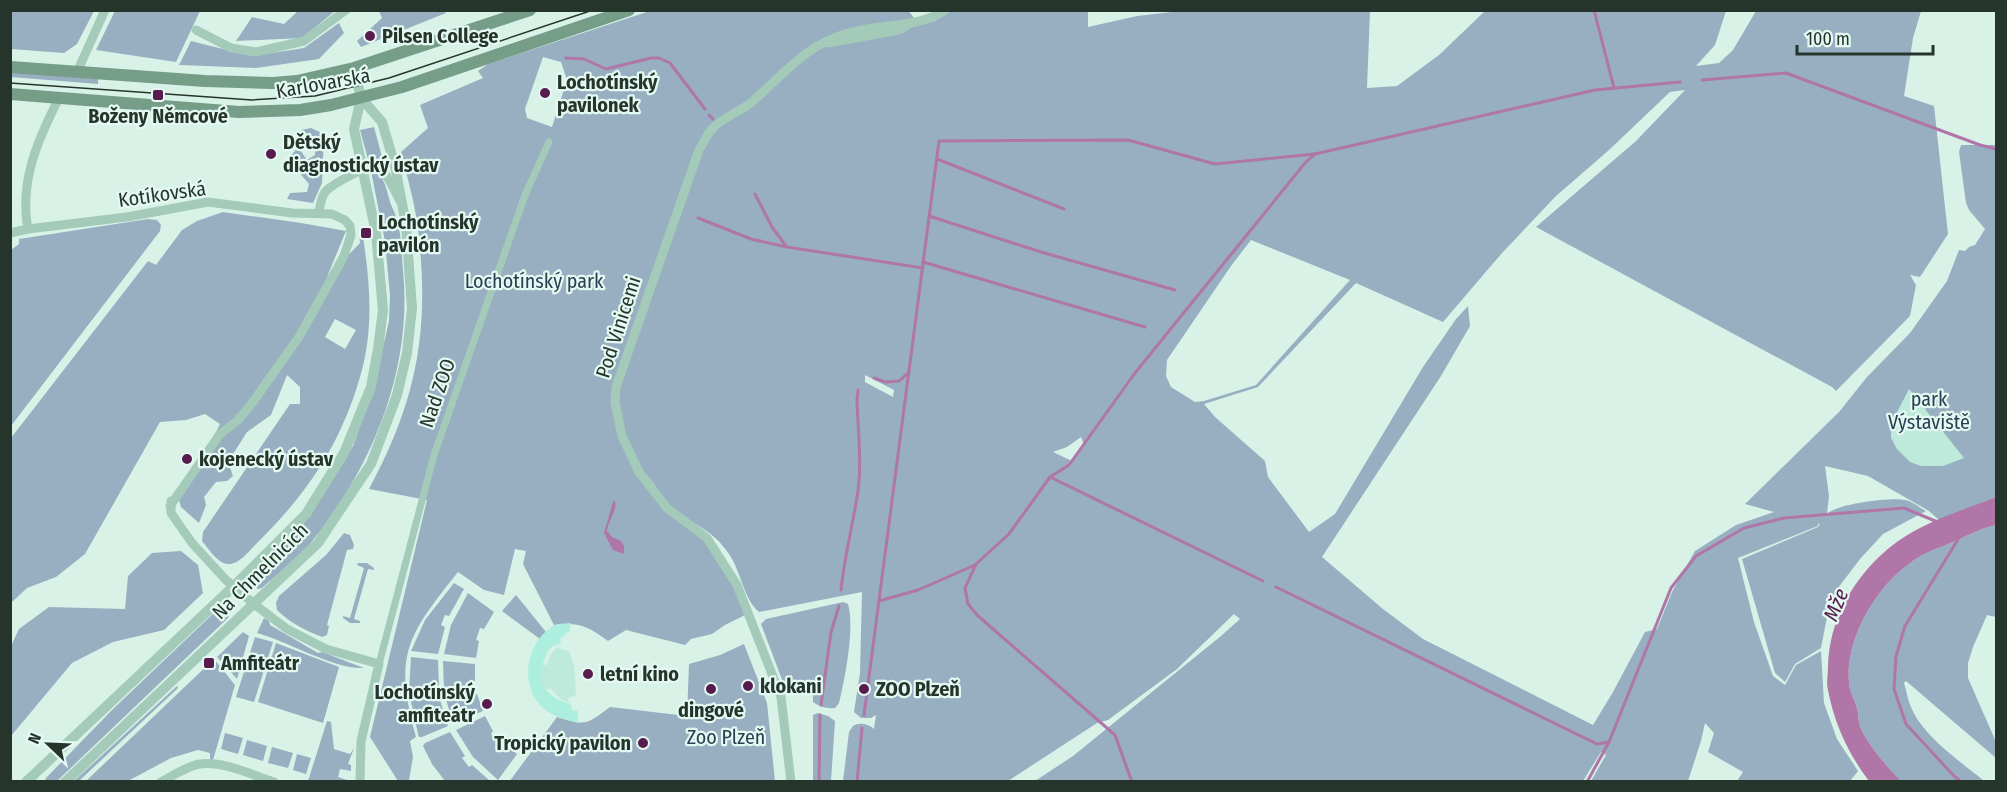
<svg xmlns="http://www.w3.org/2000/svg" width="2007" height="792" font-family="'Fira Sans Condensed',sans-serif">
	<rect width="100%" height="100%" fill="#d8f2e8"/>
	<g fill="#98afc1" fill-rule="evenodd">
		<path d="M442 10 446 13 361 47 357 41 382 18 379 11Z"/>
		<path d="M653 10H908L917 22 931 19 933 22 951 11 1088 10V27L1137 16 1181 11H1370L1367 88 1397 86 1439 55 1485 11H1726L1715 45 1696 66 1719 63 1733 50 1756 11H1921L1913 38 1904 96 1934 106 1948 234 1920 277 1910 275 1916 285 1910 316 1836 391 1832 387 1536 227 1636 141 1685 90 1670 92 1609 150 1556 196 1502 253 1443 322 1356 283 1258 387 1204 404 1215 417 1265 461 1268 477 1309 532 1335 514 1423 367 1456 319 1468 306 1470 326 1441 376 1322 557 1383 609 1423 639 1593 725 1613 692 1645 632 1657 629 1672 592 1695 551 1736 525 1774 512 1745 504 1839 412 1867 377 1910 333 1947 281 1959 250 1965 251 1969 247 1975 245 1985 229 1969 210 1966 203 1959 152 1961 145H1996V497L1939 520 1929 511 1868 476 1825 466 1829 496 1827 514C1836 504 1891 497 1905 500 1912 501 1920 508 1926 511L1883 534 1860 559 1838 588 1827 617 1821 648 1795 664 1785 682 1775 673 1742 559 1818 527 1820 524H1818V526L1738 558 1754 622 1773 676 1785 685 1796 665 1821 651 1824 703 1837 739 1858 771 1850 781H1737L1743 772 1708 752 1714 733 1705 723 1701 741 1688 781H1591L1606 755 1601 752 1583 781H1035L1073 756 1221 636 1240 619 1234 614 1177 669 1108 720 1097 723 1008 781H843L849 732 853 726C859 722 869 724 874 729L876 715 871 718H861L854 712 860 673 862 592 759 612C743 598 741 571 729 554 712 529 696 527 675 510 662 500 657 484 645 474L667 508 707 538 749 613 725 625 712 634 691 639 685 645 626 630 608 641C587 626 580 622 554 625L523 564 526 551 515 549 504 595 484 590 458 572C407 636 393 655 416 737L410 741 413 757 409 780 414 781H398L370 737 427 500 369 489C417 400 430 330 418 229 415 203 407 177 401 152L428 128 420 105 483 78 478 71 488 64ZM543 57 561 62 567 80 552 127 527 118 525 109ZM1251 240 1350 280 1256 385 1204 401 1195 402 1171 387 1166 376 1167 360 1231 266ZM865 375 894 390 893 397 865 382ZM1081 437 1084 445 1072 461 1053 452 1067 447Z"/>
		<path d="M10 11 11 10 94 11 77 44 64 53 11 49Z"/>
		<path d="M115 11H200L176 62 96 50Z"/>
		<path d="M298 11H335L302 38 236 41 252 17 284 24Z"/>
		<path d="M339 23 344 33 319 59 256 68 179 65 191 41 239 53 259 55 304 48Z"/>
		<path d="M10 72 98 79V84L11 77Z"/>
		<path d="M374 127 385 168 377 160 368 159 360 130Z"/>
		<path d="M311 128 324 134 322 183 313 203 287 199 290 193 307 192 309 184 296 169 290 157 298 147 307 160 315 155V136H304L301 130Z"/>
		<path d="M371 171C386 172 387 196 392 207 402 225 401 250 403 270 413 369 372 469 309 545 296 561 277 574 262 588L258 589 250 583V577L301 528 353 446 374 387 389 321 390 295 385 242Z"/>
		<path d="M223 212 301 223 346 231 327 277 360 243 359 233 362 230C369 275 374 320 363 366 344 439 311 490 257 543 250 550 239 565 228 564 218 564 208 548 202 541L203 532 290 404H300V387L287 375 271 415 247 432 228 462 233 476 227 481 216 482 204 497 206 505 199 523 181 507 177 493 206 454 220 424 205 414 186 420 160 422 85 554 56 577 27 588 11 603V438L148 261 156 265 182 230 197 221ZM335 319 356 330 345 349 325 337Z"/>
		<path d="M148 219 157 220 161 225 160 231 11 426V250L19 244V239Z"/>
		<path d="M1996 525V617L1987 615 1973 647 1968 663V678L1996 742V758L1906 681 1904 683C1906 689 1907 696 1909 702 1920 735 1958 759 1984 781H1901C1889 769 1866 743 1860 726 1858 721 1859 714 1857 708 1855 700 1849 691 1849 682 1845 640 1875 588 1909 564 1920 555 1933 550 1946 545 1963 538 1978 529 1996 525Z"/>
		<path d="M344 533 350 535 354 545 353 549 347 550 327 625 329 626 327 635 322 637C306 631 289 622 277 610L276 603 279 596 326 555Z"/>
		<path d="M181 551 198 565 203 593 164 630 113 642 72 663 11 736V646L19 629 49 607 125 609 128 576 152 553Z"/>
		<path d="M358 563H367L374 568V570L368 569 354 619 360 621V623H350L343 618V616L350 618 364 568 357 565Z"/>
		<path d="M454 583 464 589 449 616 445 615 441 625 445 627 438 654 411 651 425 620Z"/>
		<path d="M468 593 494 612 484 629 480 628 476 640 479 641 476 658 444 654 451 625Z"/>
		<path d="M516 595 546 632 540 639 502 611Z"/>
		<path d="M843 602 848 604C855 627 845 679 839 703L835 708C827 709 820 707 813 702V694L793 693 786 690 761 624 766 619Z"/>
		<path d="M221 606 229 616 228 618 57 781H45L46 778 112 710Z"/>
		<path d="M264 618 269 621 270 625 318 653 322 652 364 668C335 670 287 641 257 633Z"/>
		<path d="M243 632 249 636 237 679 217 657Z"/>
		<path d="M255 637 273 642 254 702 236 697Z"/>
		<path d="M276 643 339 667 323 723 258 702Z"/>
		<path d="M744 644 767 703 775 781 509 782 557 717C586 726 586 725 610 707L687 716 689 664 720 655Z"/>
		<path d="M411 657 438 660 439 688 435 689 437 700H440L448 726 422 737H419L418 734 409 692Z"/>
		<path d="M214 659 235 685 213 760H210V753L198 750 171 758 128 781 85 782Z"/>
		<path d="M443 661 475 664V681L471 682 473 695 477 694 483 711 453 724 444 692Z"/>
		<path d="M177 686 178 688 79 781 73 782Z"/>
		<path d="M818 713 828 716 835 721 831 781H813V715Z"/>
		<path d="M485 716 493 731 491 734 499 744 502 741 517 754 498 780 473 757 456 730Z"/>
		<path d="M327 721 331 722 334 749 350 754 354 748 348 764 351 765V771L340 769 338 777 350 781H308Z"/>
		<path d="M450 732 465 756 462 758 469 767 472 765 490 781H445L432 764 423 746 425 743Z"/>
		<path d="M225 733 243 738 238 754 221 749Z"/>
		<path d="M247 740 267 746 263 761 243 755Z"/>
		<path d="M272 747 293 753 288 768 268 763Z"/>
		<path d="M297 754 311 758 306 774 293 770Z"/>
	</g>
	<path fill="#adefdf" d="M571 623 569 633 567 632 563 637 560 638 561 643C548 647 547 652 543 664 535 683 550 700 571 704L572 710 578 711V723C564 719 550 716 540 705 520 682 526 643 553 626 557 623 565 624 571 623Z"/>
	<g fill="#beeadb">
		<path d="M1909 389 1964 458 1943 466H1921L1910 462 1897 449 1891 438V424Z"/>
		<path d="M561 643 558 648 569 651 574 665 576 695 567 699 571 704 562 700 550 688 545 690 541 679V664L547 665 551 654Z"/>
	</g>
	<g fill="#af76a7">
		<path d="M1996 497V525C1978 529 1963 538 1946 545 1933 550 1920 555 1909 564 1875 588 1845 640 1849 682 1849 691 1855 700 1857 708 1859 714 1858 721 1860 726 1866 743 1889 769 1901 781H1869C1849 755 1834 723 1828 690 1826 683 1828 675 1828 667 1829 620 1853 578 1889 548 1919 523 1961 511 1996 497Z"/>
		<path d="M615 501C618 509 608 521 607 531L612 537 621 541 624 546V554L613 550 604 533 613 502Z"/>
	</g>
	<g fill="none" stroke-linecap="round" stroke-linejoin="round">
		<g stroke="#af76a7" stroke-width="3">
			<path d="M1594 10 1614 88"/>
			<path d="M566 58 584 59 606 69 651 58H659L670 63 705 109"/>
			<path d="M1702 80 1786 73 1980 145 1996 149"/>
			<path d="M709 115 713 119"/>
			<path d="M937 159 1064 209"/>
			<path d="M755 194 772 227 786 246"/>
			<path d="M929 216 1041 252 1175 290"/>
			<path d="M698 218 751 239 787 247 923 268"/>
			<path d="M923 262 1145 327"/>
			<path d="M874 378 885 382 899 381 909 372"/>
			<path d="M1050 477 1263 581"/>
			<path d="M1960 536 1905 626 1896 656 1894 689 1906 724 1953 775 1961 782"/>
			<path d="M1276 587 1597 744 1609 742"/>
			<path d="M841 590C844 560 851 532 856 503 863 470 858 434 857 400L858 390"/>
			<path d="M879 601 918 590 975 565"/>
			<path d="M821 705 831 632 839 606"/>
			<path d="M864 715 939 141 1128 140 1215 164 1314 154"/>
			<path d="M819 782 820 715"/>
			<path d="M857 782 862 728"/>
			<path d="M1132 782 1115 735 977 615 968 604 965 588 976 564 1009 534 1050 477 1069 465 1135 373 1305 163 1315 154 1595 90 1680 82"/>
			<path d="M1587 782 1609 742 1671 588 1696 556 1744 528 1784 518 1904 508 1940 523"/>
		</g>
		<path stroke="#a4cab9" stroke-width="7" d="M379 664 434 455 525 195 549 142"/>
		<g stroke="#a4cab9" stroke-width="9">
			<path d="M196 30 231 48 256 52 304 41 346 10"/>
			<path d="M828 43 899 30 908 25"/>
			<path d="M77 72 105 10"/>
			<path d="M319 213C320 206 321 196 326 191 333 184 368 164 377 166 385 169 396 193 400 201"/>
			<path d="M28 229C19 182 38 139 59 98"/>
			<path d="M10 233 28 229 127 217 208 202 292 213 332 214 345 220 350 226 351 235 344 256 299 337 250 406 238 420 220 434 170 506"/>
			<path d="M171 501V513L192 543 226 580 254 604 287 629 326 649 379 664 361 741 360 782"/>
			<path d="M161 782C174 775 187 766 200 764 224 761 252 775 274 782"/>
			<path d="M791 782 781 697 737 585 707 538 667 508 639 472 622 436 615 402 616 387 699 150C703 144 706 136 711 130 721 118 740 112 752 102 784 74 805 45 848 33 878 24 920 28 945 10"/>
		</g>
		<g stroke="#a4cab9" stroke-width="10">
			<path d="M26 782 234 586 306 514 344 453 371 387 378 349 383 310 376 233 354 129 361 98"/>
			<path d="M65 782 318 543 371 464 397 395 407 353 412 308 406 225 395 166 382 122 361 98 354 68"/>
		</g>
		<g stroke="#759d88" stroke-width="12">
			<path d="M10 67 205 81 273 83 297 81 354 68 530 10"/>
			<path d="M10 94 239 112 300 110 331 105 402 87 629 10"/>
		</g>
		<path stroke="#26352c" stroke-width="1.5" d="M10 83 252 100 315 96 389 78 593 10"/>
	</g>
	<g fill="#571b4d" stroke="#e4f9f2" stroke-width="2">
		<circle cx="370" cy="36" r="6"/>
		<circle cx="545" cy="93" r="6"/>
		<rect x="152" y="89" width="12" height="12" rx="3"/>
		<circle cx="271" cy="154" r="6"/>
		<rect x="360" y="227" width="12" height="12" rx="3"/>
		<circle cx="187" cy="459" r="6"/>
		<rect x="203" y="657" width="12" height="12" rx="3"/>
		<circle cx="588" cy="674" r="6"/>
		<circle cx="748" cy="686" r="6"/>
		<circle cx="711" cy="689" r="6"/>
		<circle cx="864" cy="689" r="6"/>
		<circle cx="487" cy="704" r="6"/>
		<circle cx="643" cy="743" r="6"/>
	</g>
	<g text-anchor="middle" stroke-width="4.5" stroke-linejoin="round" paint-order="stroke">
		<g font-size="20" font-weight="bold" fill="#26352c" stroke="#e4f9f2" text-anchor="start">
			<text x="382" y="43">Pilsen College</text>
			<text x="557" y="89">Lochotínský<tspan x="557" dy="23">pavilonek</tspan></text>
			<text x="158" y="123" text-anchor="middle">Boženy Němcové</text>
			<text x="283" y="149">Dětský<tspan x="283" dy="23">diagnostický ústav</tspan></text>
			<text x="378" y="229">Lochotínský<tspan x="378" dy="23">pavilón</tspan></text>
			<text x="199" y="466">kojenecký ústav</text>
			<text x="221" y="670">Amfiteátr</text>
			<text x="600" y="681">letní kino</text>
			<text x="760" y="693">klokani</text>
			<text x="876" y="696">ZOO Plzeň</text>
			<text x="475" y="699" text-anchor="end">Lochotínský<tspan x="475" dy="23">amfiteátr</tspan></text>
			<text x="711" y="717" text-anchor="middle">dingové</text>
			<text x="631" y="750" text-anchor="end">Tropický pavilon</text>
		</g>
		<g font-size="20" fill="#26352c" stroke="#e4f9f2">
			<text transform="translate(323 83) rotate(-10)" y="7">Karlovarská</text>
			<text transform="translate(162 194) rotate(-8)" y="7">Kotíkovská</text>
			<text transform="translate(618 327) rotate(-72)" y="7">Pod Vinicemi</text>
			<text transform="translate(437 393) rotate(-71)" y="7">Nad ZOO</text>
			<text transform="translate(260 571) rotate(-45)" y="7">Na Chmelnicích</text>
		</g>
		<g font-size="20" fill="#294054" stroke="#e4f9f2">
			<text x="534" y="288">Lochotínský park</text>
			<text x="1929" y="406">park<tspan x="1929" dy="23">Výstaviště</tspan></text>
			<text x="726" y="744">Zoo Plzeň</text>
		</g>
		<g font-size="21" font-style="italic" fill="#571b4d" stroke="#e4f9f2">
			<text transform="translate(1836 605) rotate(-68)" y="7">Mže</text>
		</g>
	</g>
	<rect width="2007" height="792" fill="none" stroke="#26352c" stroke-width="24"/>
	<g transform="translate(48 744) rotate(293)" stroke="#e4f9f2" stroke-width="4.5" paint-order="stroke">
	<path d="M0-4.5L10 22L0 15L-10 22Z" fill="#26352c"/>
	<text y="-9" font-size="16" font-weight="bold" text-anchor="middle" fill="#26352c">N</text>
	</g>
	<path d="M1797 45v9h136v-9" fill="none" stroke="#26352c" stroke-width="3"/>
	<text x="1806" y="45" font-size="18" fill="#26352c" stroke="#e4f9f2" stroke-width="4.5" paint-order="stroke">100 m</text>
</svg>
